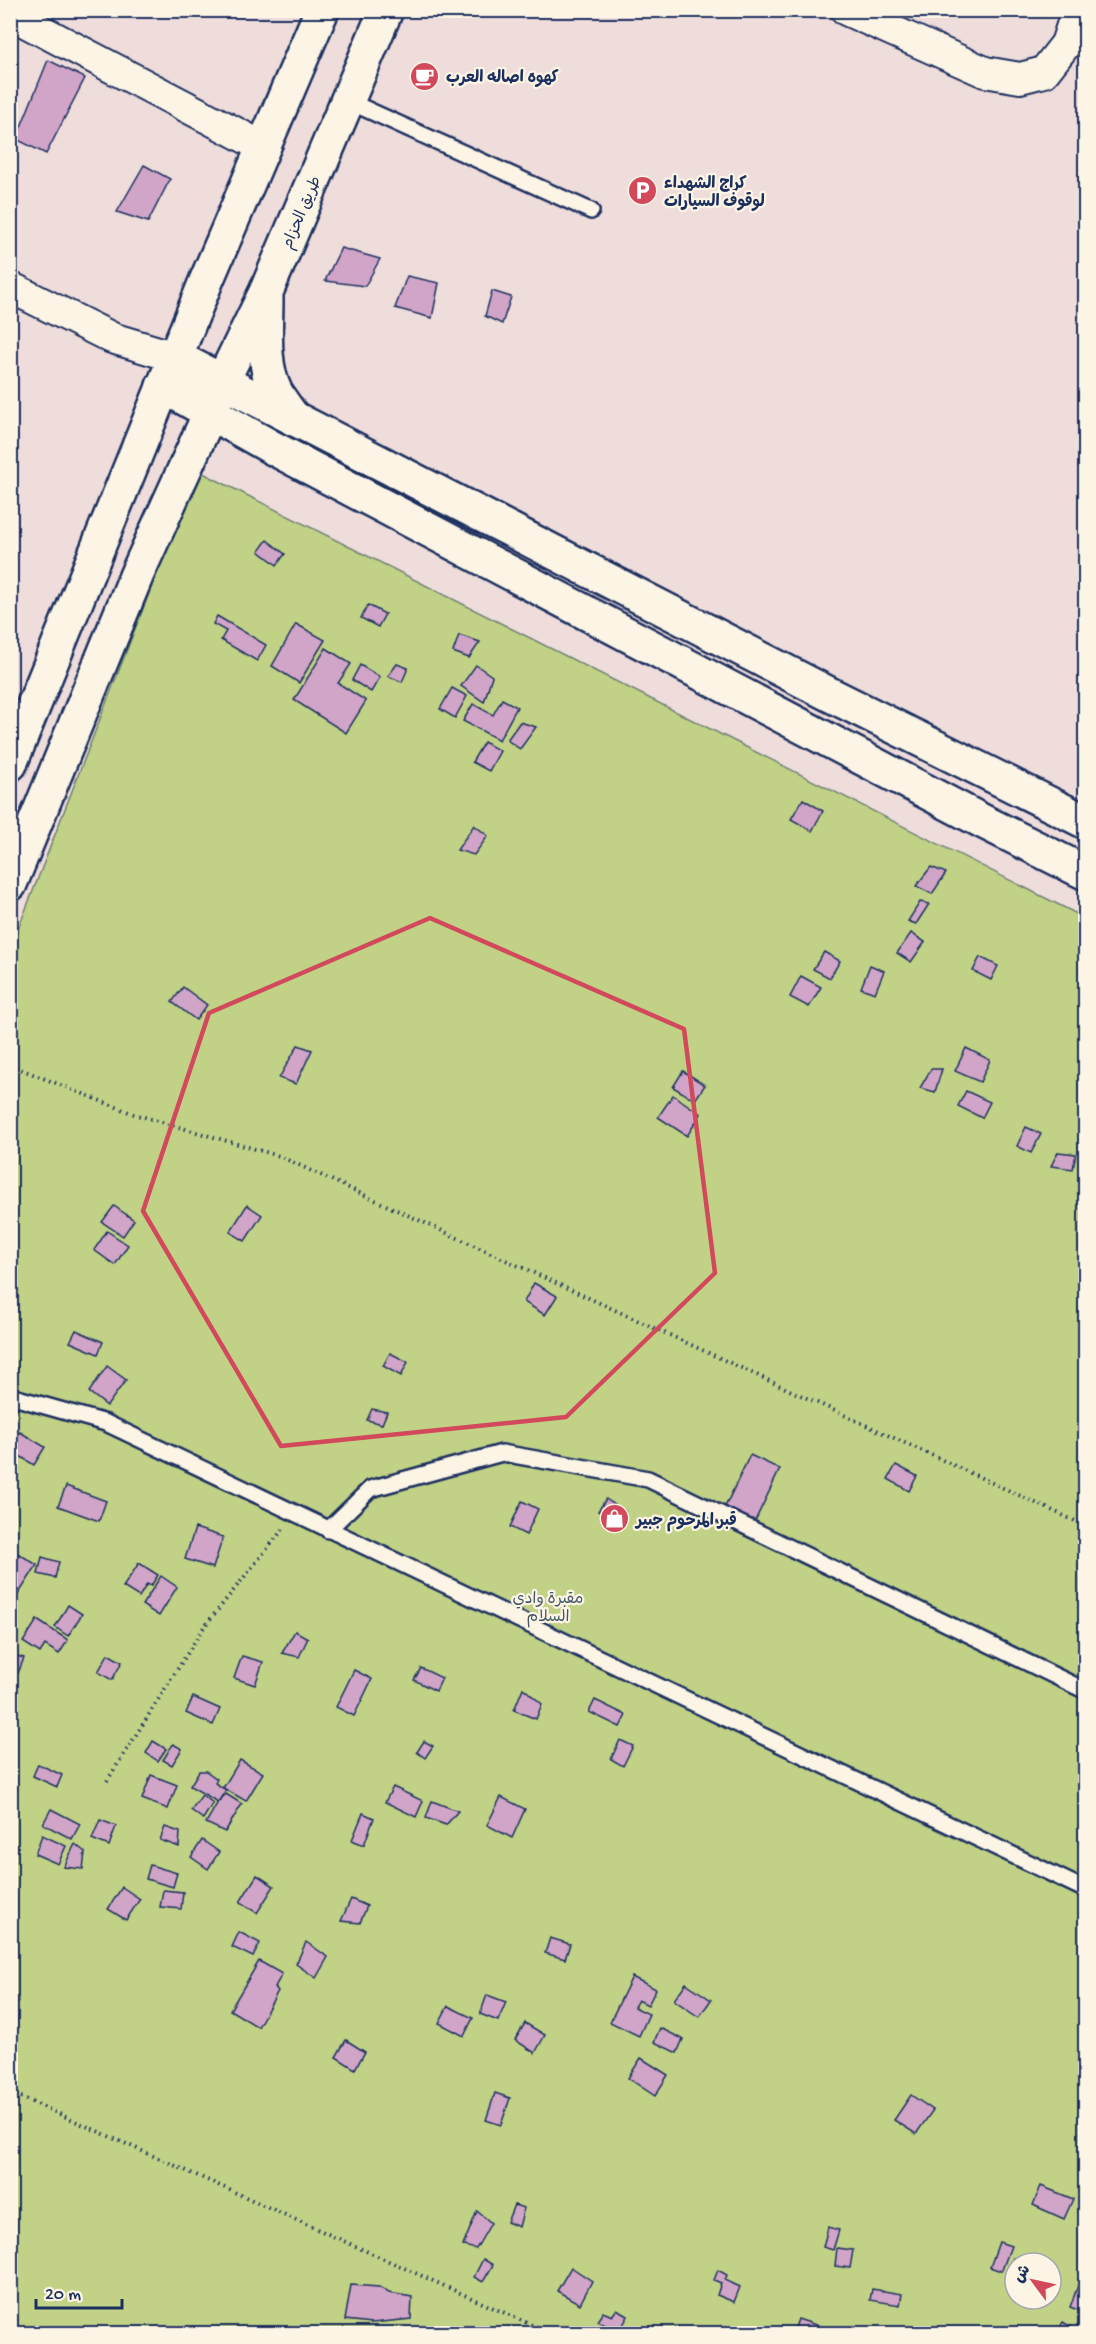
<svg xmlns="http://www.w3.org/2000/svg" width="1096" height="2344" font-family="'Gochi Hand','Playpen Sans Arabic',sans-serif">
	<rect width="100%" height="100%" fill="#efdddc"/>
	<filter id="ink" filterUnits="userSpaceOnUse"><feTurbulence type="fractalNoise" baseFrequency=".0167" numOctaves="2"/><feDisplacementMap in="SourceGraphic" scale="12" xChannelSelector="R" yChannelSelector="G"/><feConvolveMatrix kernelMatrix="1 2 1 2 8 2 1 2 1" color-interpolation-filters="sRGB"/></filter>
	<g filter="url(#ink)">
		<path fill="#c1d287" stroke="#6e8072" stroke-width="1.5" fill-rule="evenodd" d="M197 470 1085 918V2333H11L10 950ZM1015 2263H1051V2299H1015Z"/>
		<g fill="#d0a5c8" stroke="#1b2f5e" stroke-width="1.5">
			<path d="M48 60 85 78 46 154 16 139Z"/>
			<path d="M144 165 170 179 148 222 117 212Z"/>
			<path d="M341 248 380 259 365 286 325 281Z"/>
			<path d="M407 276 439 283 432 318 395 308Z"/>
			<path d="M492 291 511 297 502 324 485 316Z"/>
			<path d="M267 540 285 554 277 565 259 551Z"/>
			<path d="M368 605 385 614 378 627 361 618Z"/>
			<path d="M217 616 266 645 257 661 221 640 226 631 213 624Z"/>
			<path d="M296 624 325 640 299 683 272 666Z"/>
			<path d="M459 635 480 642 469 658 453 652Z"/>
			<path d="M326 648 351 664 338 683 366 701 346 733 294 700Z"/>
			<path d="M397 664 408 668 402 682 388 676Z"/>
			<path d="M360 665 380 677 371 692 352 680Z"/>
			<path d="M476 665 492 676 484 702 461 686Z"/>
			<path d="M452 688 467 696 455 718 440 709Z"/>
			<path d="M502 699 517 707 499 740 463 721 473 704 493 715Z"/>
			<path d="M520 722 536 727 520 749 507 740Z"/>
			<path d="M484 742 500 751 489 771 472 762Z"/>
			<path d="M803 799 823 811 812 831 791 819Z"/>
			<path d="M474 825 488 836 474 855 457 850Z"/>
			<path d="M931 867 946 873 932 894 916 886Z"/>
			<path d="M920 902 929 904 916 924 908 921Z"/>
			<path d="M911 933 925 942 911 962 897 953Z"/>
			<path d="M824 952 840 961 830 978 813 969Z"/>
			<path d="M980 957 998 966 991 980 973 971Z"/>
			<path d="M870 965 884 971 875 993 861 988Z"/>
			<path d="M801 976 821 987 809 1007 790 997Z"/>
			<path d="M183 987 207 1005 196 1020 172 1002Z"/>
			<path d="M298 1045 312 1050 296 1084 279 1078Z"/>
			<path d="M966 1048 990 1060 980 1082 955 1071Z"/>
			<path d="M931 1069H942L935 1092 920 1088Z"/>
			<path d="M683 1071 705 1085 695 1100 673 1087Z"/>
			<path d="M966 1091 990 1102 982 1118 958 1106Z"/>
			<path d="M673 1095 701 1114 687 1136 658 1117Z"/>
			<path d="M1026 1127 1041 1134 1031 1153 1017 1146Z"/>
			<path d="M1058 1152 1076 1154 1073 1169 1051 1166Z"/>
			<path d="M247 1205 262 1215 245 1241 230 1232Z"/>
			<path d="M114 1206 134 1220 123 1236 102 1222Z"/>
			<path d="M107 1231 128 1245 115 1265 94 1250Z"/>
			<path d="M534 1283 557 1296 545 1315 524 1302Z"/>
			<path d="M76 1330 103 1342 98 1354 70 1342Z"/>
			<path d="M390 1353 408 1362 401 1376 383 1366Z"/>
			<path d="M107 1366 126 1380 107 1406 89 1392Z"/>
			<path d="M372 1409 387 1412 382 1424 367 1420Z"/>
			<path d="M20 1432 45 1447 34 1465 10 1450Z"/>
			<path d="M750 1455 780 1469 754 1523 724 1509Z"/>
			<path d="M896 1465 917 1476 909 1491 888 1479Z"/>
			<path d="M66 1486 106 1501 99 1521 58 1506Z"/>
			<path d="M606 1499 625 1512 617 1523 598 1511Z"/>
			<path d="M522 1501 538 1509 526 1535 510 1527Z"/>
			<path d="M195 1528 223 1537 213 1568 185 1559Z"/>
			<path d="M16 1552 37 1565 11 1606 10 1560Z"/>
			<path d="M42 1557 59 1562 55 1578 38 1574Z"/>
			<path d="M139 1563 158 1575 151 1586 147 1584 139 1597 123 1587Z"/>
			<path d="M161 1576 177 1587 159 1616 142 1605Z"/>
			<path d="M68 1605 82 1614 68 1636 55 1627Z"/>
			<path d="M37 1620 68 1640 59 1654 45 1645 40 1653 23 1642Z"/>
			<path d="M295 1631 308 1638 299 1657 282 1653Z"/>
			<path d="M10 1654 24 1658 18 1673 10 1671Z"/>
			<path d="M108 1654 122 1662 112 1680 98 1672Z"/>
			<path d="M242 1656 263 1662 255 1685 234 1678Z"/>
			<path d="M421 1668 442 1678 436 1691 414 1680Z"/>
			<path d="M354 1670 372 1679 354 1716 336 1707Z"/>
			<path d="M523 1688 542 1704 536 1719 514 1710Z"/>
			<path d="M193 1697 220 1709 213 1725 186 1713Z"/>
			<path d="M595 1700 626 1715 620 1727 589 1712Z"/>
			<path d="M620 1740 633 1746 623 1766 611 1759Z"/>
			<path d="M153 1741 166 1749 158 1761 146 1753Z"/>
			<path d="M424 1741 433 1746 425 1758 417 1752Z"/>
			<path d="M173 1744 182 1749 172 1765 163 1760Z"/>
			<path d="M240 1760 263 1773 246 1801 223 1788Z"/>
			<path d="M38 1764 62 1775 57 1787 33 1776Z"/>
			<path d="M199 1771H206L217 1779 215 1783 226 1790 218 1802 190 1786Z"/>
			<path d="M151 1775 177 1785 168 1809 142 1799Z"/>
			<path d="M393 1787 423 1801 416 1817 385 1802Z"/>
			<path d="M226 1794 242 1804 225 1832 206 1823 218 1802Z"/>
			<path d="M202 1795 213 1803 203 1819 191 1810Z"/>
			<path d="M501 1797 525 1809 512 1838 487 1825Z"/>
			<path d="M432 1801 458 1811 446 1825 426 1818Z"/>
			<path d="M51 1809 80 1824 72 1839 43 1824Z"/>
			<path d="M363 1813 374 1818 364 1845 352 1840Z"/>
			<path d="M100 1820 116 1826 109 1846 92 1839Z"/>
			<path d="M165 1827 180 1832 179 1847 160 1840Z"/>
			<path d="M42 1835 66 1846 58 1864 35 1854Z"/>
			<path d="M202 1840 219 1852 208 1869 191 1857Z"/>
			<path d="M75 1844 85 1852 83 1869 64 1867Z"/>
			<path d="M150 1865 177 1873 173 1887 146 1879Z"/>
			<path d="M257 1875 274 1886 257 1913 240 1902Z"/>
			<path d="M122 1887 140 1899 126 1920 108 1909Z"/>
			<path d="M163 1890 183 1892 181 1909 160 1907Z"/>
			<path d="M351 1899 367 1906 360 1923 341 1921Z"/>
			<path d="M239 1932 260 1943 253 1957 232 1947Z"/>
			<path d="M550 1938 570 1944 565 1959 545 1953Z"/>
			<path d="M306 1942 328 1957 316 1978 296 1964Z"/>
			<path d="M259 1961 282 1974 275 1987 278 1991 258 2027 230 2010Z"/>
			<path d="M632 1977 656 1989 648 2005 638 2000 634 2007 649 2014 639 2036 610 2022Z"/>
			<path d="M686 1983 711 2000 699 2017 674 2000Z"/>
			<path d="M487 1995 506 2002 498 2021 480 2014Z"/>
			<path d="M448 2006 473 2018 464 2036 439 2023Z"/>
			<path d="M525 2023 545 2035 535 2053 515 2040Z"/>
			<path d="M660 2028 683 2039 677 2053 654 2042Z"/>
			<path d="M346 2040 365 2052 355 2069 336 2057Z"/>
			<path d="M641 2058 668 2075 655 2096 628 2078Z"/>
			<path d="M495 2093 510 2098 501 2125 486 2120Z"/>
			<path d="M911 2095 933 2110 916 2134 894 2120Z"/>
			<path d="M1041 2186 1073 2199 1064 2219 1033 2205Z"/>
			<path d="M514 2205 524 2208 519 2227 507 2222Z"/>
			<path d="M477 2211 491 2223 476 2249 463 2246Z"/>
			<path d="M828 2227 839 2230 833 2250 823 2247Z"/>
			<path d="M999 2242 1011 2246 1002 2270H998L990 2267Z"/>
			<path d="M837 2248 853 2250 850 2268 835 2266Z"/>
			<path d="M1013 2258 1029 2262 1015 2263V2282L1008 2280Z"/>
			<path d="M483 2259 493 2265 483 2282 474 2277Z"/>
			<path d="M571 2267 592 2281 580 2304 557 2291Z"/>
			<path d="M718 2270 727 2275 725 2280 740 2287 734 2302 717 2295 721 2283 714 2280Z"/>
			<path d="M1080 2280 1086 2282V2313L1070 2307Z"/>
			<path d="M351 2285 379 2287 389 2293 412 2297 411 2319 372 2323 345 2320Z"/>
			<path d="M872 2289 902 2294 900 2305 870 2300Z"/>
			<path d="M617 2309 628 2316 619 2332 597 2321 603 2312 612 2316Z"/>
			<path d="M798 2319 825 2328 823 2334H793Z"/>
			<path d="M1063 2322 1076 2330 1073 2334H1066L1059 2329Z"/>
		</g>
		<g fill="none" stroke-linecap="round" stroke-linejoin="round">
			<defs>
				<g id="service">
					<path d="M348 101 591 211"/>
					<path d="M10 1396 106 1423 1086 1890"/>
					<path d="M328 1530 370 1489 502 1453 648 1479 1086 1691"/>
				</g>
				<g id="minor">
					<path d="M846 10 985 72 1020 78 1044 72 1066 44 1077 10"/>
					<path d="M10 14 263 147"/>
					<path d="M10 287 112 338 175 357"/>
				</g>
				<g id="tertiary">
					<path d="M175 357 831 695 1086 822"/>
					<path d="M163 386 273 448 982 821 1086 873"/>
				</g>
				<g id="secondary">
					<path d="M266 298C266 329 262 363 275 391 280 401 288 410 294 419"/>
					<path d="M10 764 207 279 322 10"/>
					<path d="M10 884 137 574 210 413 222 382 266 292 386 10"/>
				</g>
			</defs>
			<use href="#service" stroke="#1b2f5e" stroke-width="20"/>
			<use href="#minor" stroke="#1b2f5e" stroke-width="34"/>
			<use href="#tertiary" stroke="#1b2f5e" stroke-width="38"/>
			<use href="#secondary" stroke="#1b2f5e" stroke-width="38"/>
			<g stroke="#1b2f5e" stroke-width="4" stroke-dasharray="1.5 4.5" stroke-linecap="butt">
				<path d="M10 1065 134 1114 279 1156 1086 1526"/>
				<path d="M107 1781 204 1627 283 1529"/>
				<path d="M10 2092 552 2334"/>
			</g>
			<use href="#service" stroke="#fcf5e5" stroke-width="15"/>
			<use href="#minor" stroke="#fcf5e5" stroke-width="30"/>
			<use href="#tertiary" stroke="#fcf5e5" stroke-width="33"/>
			<use href="#secondary" stroke="#fcf5e5" stroke-width="33"/>
		</g>
	</g>
	<path fill="none" stroke="#d1495b" stroke-width="4.5" stroke-linejoin="round" d="M430 918 684 1029 715 1273 566 1417 281 1446 143 1211 209 1013Z"/>
	<defs>
		<symbol id="cafe-disc" viewBox="-11 -11 22 22"><circle r="9.5" fill="#d1495b" stroke="#fcf5e5"/><path d="M-5.5-4.5H6V0H3Q3 3.5 0 3.5H-2.5Q-5.5 3.5-5.5 0ZM3-3.2v2h1.7v-2ZM-6 4.5H4V6H-6Z" fill="#fff"/></symbol>
		<symbol id="parking-disc" viewBox="-11 -11 22 22"><circle r="9.5" fill="#d1495b" stroke="#fcf5e5"/><path d="M-3.5-5.5H1a3.5 3.5 0 0 1 0 7H-1V5.5H-3.5ZM-1-3.4V-.6H.8a1.4 1.4 0 0 0 0-2.8Z" fill="#fff"/></symbol>
		<symbol id="shop-disc" viewBox="-11 -11 22 22"><circle r="9.5" fill="#d1495b" stroke="#fcf5e5"/><path d="M-5-2.5h2.3a2.7 3.5 0 0 1 5.4 0H5L5.5 6h-11ZM-1.5-2.5h3a1.5 2.3 0 0 0-3 0Z" fill="#fff"/></symbol>
	</defs>
	<g fill-rule="evenodd">
		<use href="#cafe-disc" x="408" y="60" width="33" height="33"/>
		<use href="#parking-disc" x="626" y="174" width="33" height="33"/>
		<use href="#shop-disc" x="598" y="1502" width="33" height="33"/>
	</g>
	<g text-anchor="middle" stroke-width="4.5" stroke-linejoin="round" paint-order="stroke">
		<g font-size="16" font-weight="bold" fill="#1b2f5e" stroke="#fcf5e5" text-anchor="start">
			<text x="446" y="82">كهوه اصاله العرب</text>
			<text x="664" y="188">كراج الشهداء<tspan x="664" dy="18">لوقوف السيارات</tspan></text>
			<text x="636" y="1525">قبر المرحوم جبير</text>
		</g>
		<g font-size="16" fill="#1b2f5e" stroke="#fcf5e5">
			<text transform="translate(300 212) rotate(-67)" y="6">طريق الحزام</text>
		</g>
		<g font-size="16" fill="#445868" stroke="#fcf5e5">
			<text x="548" y="1603">مقبرة وادي<tspan x="548" dy="18">السلام</tspan></text>
		</g>
	</g>
	<rect width="1096" height="2344" fill="none" stroke="#fcf5e5" stroke-width="36"/>
	<rect x="18" y="18" width="1060" height="2308" fill="none" stroke="#1b2f5e" stroke-width="2" filter="url(#ink)"/>
	<g transform="translate(1033 2281) rotate(303)"><circle r="28" fill="#fcf5e5" stroke="#a2a6af" stroke-width="1.5"/>
	<path d="M0-4.5L10 22L0 15L-10 22Z" fill="#d1495b"/>
	<text y="-9" font-size="16" font-weight="bold" text-anchor="middle" fill="#1b2f5e">ش</text>
	</g>
	<path d="M36 2299v9h86v-9" fill="none" stroke="#1b2f5e" stroke-width="3"/>
	<text x="45" y="2299" font-size="18" fill="#1b2f5e" stroke="#fcf5e5" stroke-width="4.5" paint-order="stroke">20 m</text>
</svg>
